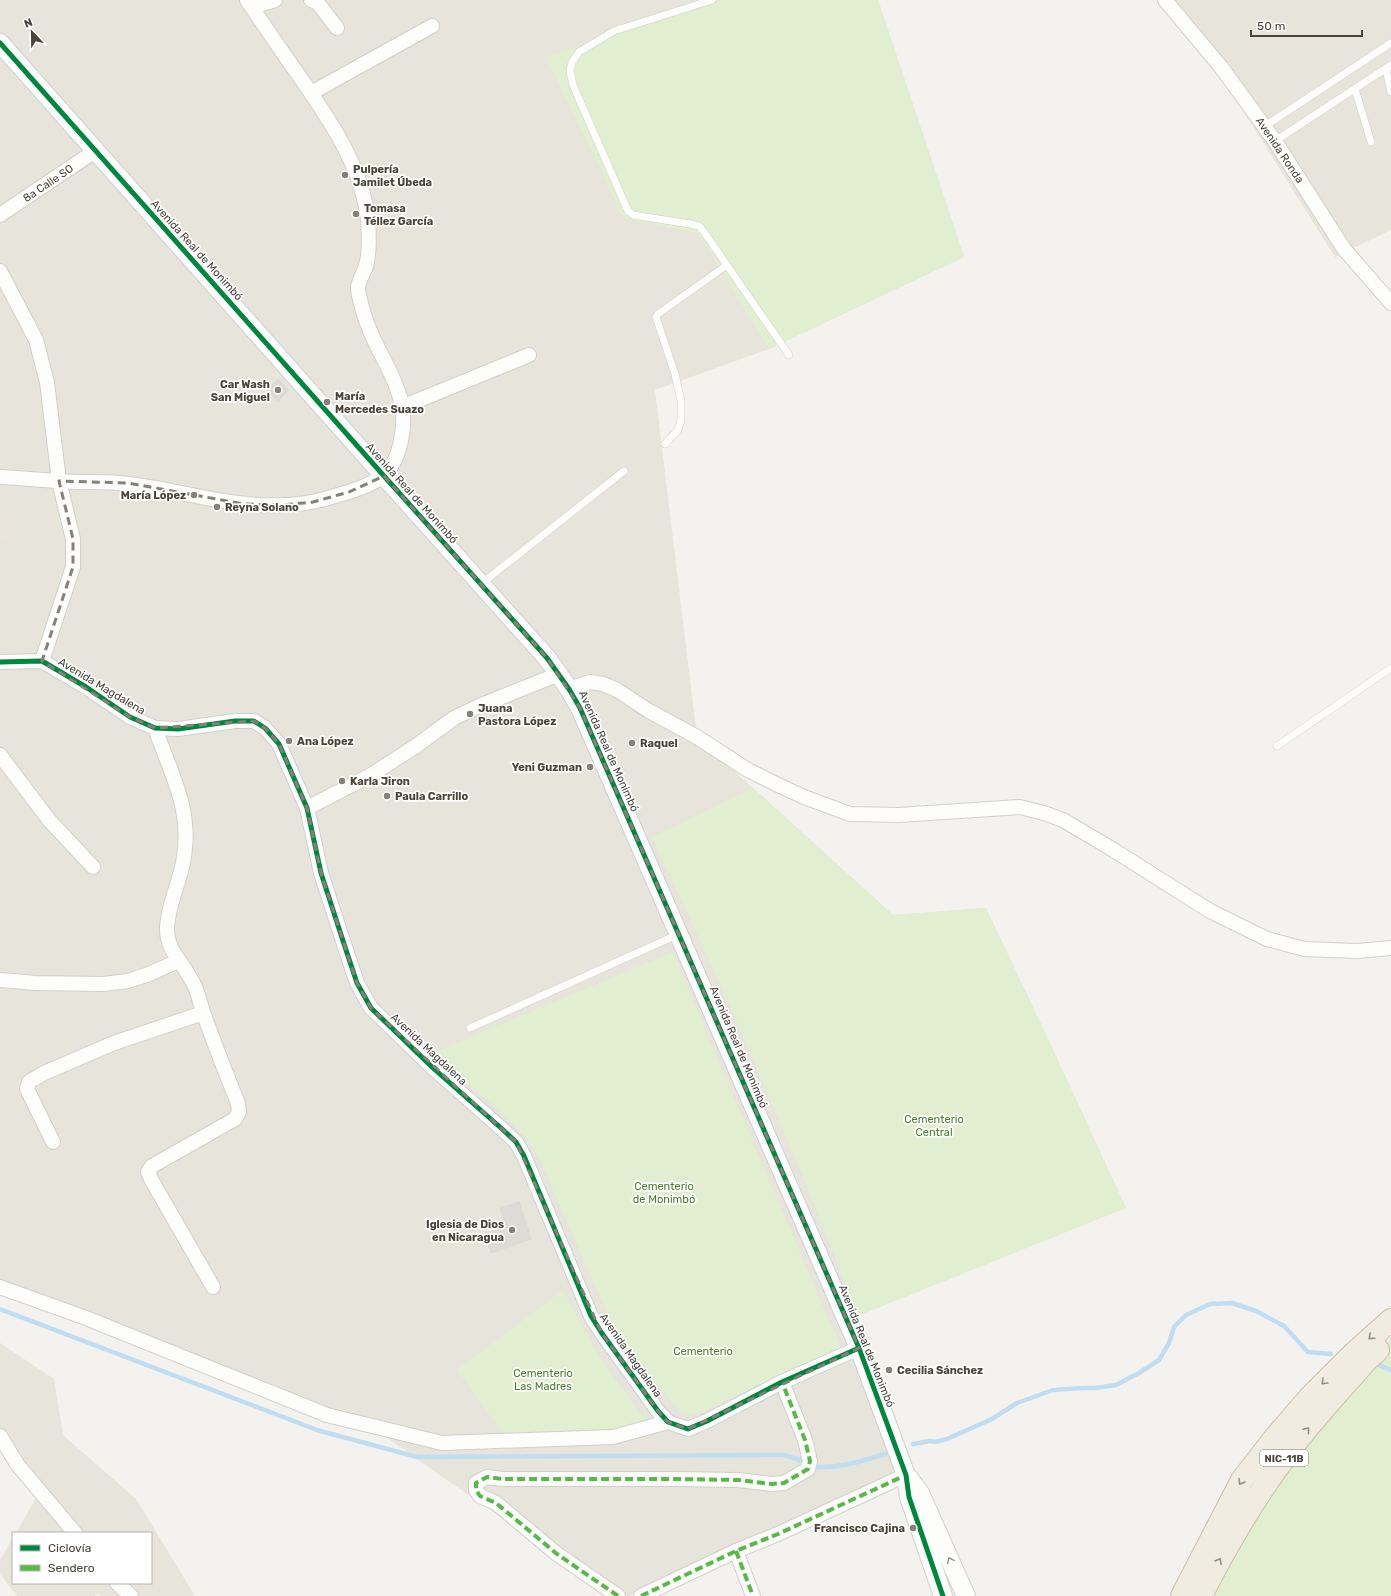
<svg xmlns="http://www.w3.org/2000/svg" width="1391" height="1596" font-family="Rubik,sans-serif">
	<rect width="100%" height="100%" fill="#f4f2ee"/>
	<g fill="#e7e4dc">
		<path d="M0 0H878L964 257 769 349 655 390 697 737 893 915 986 908 1126 1208 855 1310 911 1464 629 1596H618L451 1483 369 1425 0 1287Z"/>
		<path d="M1159 0H1391V230L1335 257 1237 101Z"/>
		<path d="M0 1343 54 1379 63 1435 136 1499 195 1596H101L98 1593 94 1596H17L0 1574V1560L13 1538V1583H151V1533H16L40 1491 0 1433Z"/>
	</g>
	<path fill="#eae5da" d="M6 510 14 538 0 542V511Z"/>
	<g fill="#e1eecf">
		<path d="M724 0H878L964 257 769 349 698 233 624 219 546 57Z"/>
		<path d="M753 788 893 915 986 908 1046 1034 1126 1208 858 1316 810 1193 724 992 652 837Z"/>
		<path d="M673 952 717 1058 841 1348 835 1350 693 1416 679 1411 614 1329 536 1151 511 1121 433 1053Z"/>
		<path d="M563 1290C587 1338 614 1383 650 1424L636 1433 509 1442 457 1370Z"/>
		<path d="M1391 1339V1596H1201L1212 1574 1365 1362Z"/>
	</g>
	<g fill="none" stroke-linecap="round" stroke-linejoin="round">
		<g stroke="#c0ddf1" stroke-width="4.5">
			<path d="M0 1309 317 1430 417 1457 784 1455 800 1460 806 1464"/>
			<path d="M1374 1363 1391 1370"/>
			<path d="M913 1444 930 1441 935 1442 947 1439 992 1419 1017 1403 1053 1390 1083 1388H1095L1116 1385 1139 1373 1159 1360 1169 1343 1174 1327 1186 1315 1210 1304 1232 1303 1256 1311 1284 1326 1308 1352 1331 1354"/>
			<path d="M816 1467C840 1468 863 1461 885 1454"/>
		</g>
	</g>
	<g fill="#dedbd6" stroke="#dcd9d4">
		<path d="M278 379 289 390 278 401 267 389Z"/>
		<path d="M519 1202 531 1239 491 1253 484 1234 506 1226 500 1208Z"/>
	</g>
	<g fill="none" stroke-linecap="round" stroke-linejoin="round">
		<defs>
			<g id="service">
				<path d="M712 0 614 31 579 52 572 62 570 71 573 85 628 211 633 215 690 224 699 226 704 232 789 355"/>
				<path d="M1386 69 1391 92"/>
				<path d="M1355 89 1371 142"/>
				<path d="M1265 126 1391 43"/>
				<path d="M1275 141 1391 65"/>
				<path d="M665 444 678 430 681 420V401L675 374 656 317 658 314 727 265"/>
				<path d="M481 584 624 471"/>
				<path d="M1277 746 1391 668"/>
				<path d="M470 1028 679 934"/>
			</g>
			<g id="minor">
				<path d="M311 0 317 2 337 28"/>
				<path d="M1165 0 1221 67 1275 141 1344 249 1391 303"/>
				<path d="M252 7 275 0"/>
				<path d="M311 93 432 26"/>
				<path d="M0 215 95 151"/>
				<path d="M0 271 36 340 47 382 59 481 73 539V567L42 661"/>
				<path d="M402 407 529 355"/>
				<path d="M0 477C20 478 40 480 60 481 82 483 106 481 129 484 180 490 231 508 283 505 304 505 322 500 342 494 383 482 399 471 403 426 406 384 374 352 364 314 362 307 358 295 358 287 359 280 364 272 366 266 370 252 369 234 368 220 362 167 331 122 302 80 283 53 265 27 247 0"/>
				<path d="M0 662 42 661 86 687 130 717 155 728 178 729 235 721H254L265 728 279 744 307 808 321 873 345 947 357 983 371 1008 433 1068 501 1128 516 1142 524 1156 591 1316 601 1332 658 1411 668 1422 688 1429 707 1421 782 1382 859 1348"/>
				<path d="M569 689 590 682 603 684 617 690 649 711 697 737 748 770 776 784 804 797 850 814 899 815 1020 807 1044 813 1063 820 1112 849 1210 911 1267 939 1304 949 1357 951 1391 948"/>
				<path d="M155 728C170 772 192 808 184 857 181 880 167 906 167 930 167 950 181 960 189 976 193 981 196 989 198 995 200 1002 202 1009 204 1015 215 1045 226 1074 238 1103L239 1112 235 1119 152 1166 148 1172 152 1181 213 1287"/>
				<path d="M0 755 49 820 93 867"/>
				<path d="M307 808 371 775 416 746 454 718 479 706 559 674"/>
				<path d="M0 980 36 983 103 984 128 981 149 974 178 961"/>
				<path d="M53 1142 27 1089 29 1082 44 1073 114 1043 203 1013"/>
				<path d="M0 1287 86 1318 327 1415 442 1443 613 1437 668 1422"/>
				<path d="M0 1436 17 1464 75 1533"/>
				<path d="M736 1551 753 1596"/>
				<path d="M117 1583 131 1596"/>
				<path d="M618 1596 557 1554 496 1503 480 1496 476 1490V1483L487 1477 502 1479H676L738 1480 772 1484 784 1483 808 1469 810 1461 805 1440 782 1382"/>
				<path d="M641 1596 736 1551 778 1534 906 1475"/>
			</g>
			<g id="tertiary">
				<path d="M0 43 384 476 547 658 569 689 580 708 859 1348 906 1475 909 1497 943 1596"/>
				<path d="M908 1477 920 1493 966 1596"/>
			</g>
			<g id="trunk">
				<path d="M1182 1596 1242 1480 1273 1440 1310 1397 1352 1355 1391 1320"/>
				<path d="M1201 1596C1226 1546 1255 1497 1288 1453 1311 1421 1339 1392 1365 1362L1378 1350"/>
			</g>
		</defs>
		<use href="#service" stroke="#d2d0cb" stroke-width="8"/>
		<use href="#minor" stroke="#d2d0cb" stroke-width="16"/>
		<use href="#tertiary" stroke="#d2d0cb" stroke-width="20"/>
		<use href="#trunk" stroke="#ccbfa9" stroke-width="24"/>
		<use href="#service" stroke="#fdfdfc" stroke-width="7"/>
		<use href="#minor" stroke="#fdfdfc" stroke-width="14"/>
		<use href="#tertiary" stroke="#fdfdfc" stroke-width="18"/>
		<use href="#trunk" stroke="#f0ece0" stroke-width="22"/>
		<g stroke="#58b947" stroke-width="4" stroke-dasharray="8 4" stroke-linecap="butt">
			<path d="M736 1551 753 1596"/>
			<path d="M618 1596 557 1554 496 1503 480 1496 476 1490V1483L487 1477 502 1479H676L738 1480 772 1484 784 1483 808 1469 810 1461 805 1440 782 1382"/>
			<path d="M641 1596 736 1551 778 1534 906 1475"/>
		</g>
		<defs>
			<g id="cycleway">
				<path d="M0 43 384 476 547 658 569 689 580 708 859 1348 906 1475 909 1497 943 1596"/>
				<path d="M0 662 42 661 86 687 130 717 155 728 178 729 235 721H254L265 728 279 744 307 808 321 873 345 947 357 983 371 1008 433 1068 501 1128 516 1142 524 1156 591 1316 601 1332 658 1411 668 1422 688 1429 707 1421 782 1382 859 1348"/>
			</g>
		</defs>
		<use href="#cycleway" stroke="#fff" stroke-width="8"/>
		<use href="#cycleway" stroke="#00873e" stroke-width="5"/>
	</g>
	<defs><path id="oneway-chevron" d="M-2-3.5L2.5 0L-2 3.5" fill="none" stroke-width="1.6" stroke-linecap="round" stroke-linejoin="round"/></defs>
	<g stroke="#959084">
		<use href="#oneway-chevron" transform="translate(1371 1337) rotate(138)"/>
		<use href="#oneway-chevron" transform="translate(1324 1382) rotate(135)"/>
		<use href="#oneway-chevron" transform="translate(1307 1430) rotate(-50)"/>
		<use href="#oneway-chevron" transform="translate(1241 1482) rotate(121)"/>
		<use href="#oneway-chevron" transform="translate(1219 1561) rotate(-60)"/>
	</g>
	<use stroke="#9b9791" href="#oneway-chevron" transform="translate(950 1560) rotate(-114)"/>
	<path fill="none" stroke="#868178" stroke-width="3" stroke-dasharray="8 5" stroke-linejoin="round" d="M384 476 547 658 580 708 859 1348 688 1429 668 1422 658 1411 601 1332 516 1142 371 1008 357 983 345 947 321 873 307 808 279 744 265 728 254 721 155 728 130 717 42 661 73 567V539L59 481 128 483 244 504 283 505 313 502 349 492Z"/>
	<g fill="#868178" stroke="#fff" stroke-width="1.5">
		<circle cx="345" cy="175" r="4"/>
		<circle cx="356" cy="214" r="4"/>
		<circle cx="278" cy="390" r="4"/>
		<circle cx="327" cy="402" r="4"/>
		<circle cx="194" cy="495" r="4"/>
		<circle cx="217" cy="507" r="4"/>
		<circle cx="470" cy="714" r="4"/>
		<circle cx="289" cy="741" r="4"/>
		<circle cx="632" cy="743" r="4"/>
		<circle cx="590" cy="767" r="4"/>
		<circle cx="342" cy="781" r="4"/>
		<circle cx="387" cy="796" r="4"/>
		<circle cx="512" cy="1230" r="4"/>
		<circle cx="889" cy="1370" r="4"/>
		<circle cx="913" cy="1528" r="4"/>
	</g>
	<g text-anchor="middle" stroke-width="3.5" stroke-linejoin="round" paint-order="stroke">
		<rect fill="#fff" stroke="#817c74" stroke-width="1" x="1260" y="1450" width="48" height="16" rx="3"/>
		<g font-size="10" font-weight="bold" fill="#4b4439">
			<text x="1284" y="1462">NIC-11B</text>
		</g>
		<g font-size="11" fill="#4b4439" stroke="#fff">
			<text transform="translate(1280 150) rotate(56)" y="4">Avenida Ronda</text>
			<text transform="translate(48 183) rotate(-34)" y="4">8a Calle SO</text>
			<text transform="translate(197 250) rotate(48)" y="4">Avenida Real de Monimbó</text>
			<text transform="translate(412 493) rotate(48)" y="4">Avenida Real de Monimbó</text>
			<text transform="translate(102 686) rotate(31)" y="4">Avenida Magdalena</text>
			<text transform="translate(609 751) rotate(66)" y="4">Avenida Real de Monimbó</text>
			<text transform="translate(739 1047) rotate(67)" y="4">Avenida Real de Monimbó</text>
			<text transform="translate(429 1049) rotate(43)" y="4">Avenida Magdalena</text>
			<text transform="translate(867 1346) rotate(68)" y="4">Avenida Real de Monimbó</text>
			<text transform="translate(631 1355) rotate(55)" y="4">Avenida Magdalena</text>
		</g>
		<g font-size="11" font-weight="bold" fill="#4b4439" stroke="#fff" text-anchor="start">
			<text x="353" y="173">Pulpería<tspan x="353" dy="13">Jamilet Úbeda</tspan></text>
			<text x="364" y="212">Tomasa<tspan x="364" dy="13">Téllez García</tspan></text>
			<text x="270" y="388" text-anchor="end">Car Wash<tspan x="270" dy="13">San Miguel</tspan></text>
			<text x="335" y="400">María<tspan x="335" dy="13">Mercedes Suazo</tspan></text>
			<text x="186" y="499" text-anchor="end">María López</text>
			<text x="225" y="511">Reyna Solano</text>
			<text x="478" y="712">Juana<tspan x="478" dy="13">Pastora López</tspan></text>
			<text x="297" y="745">Ana López</text>
			<text x="640" y="747">Raquel</text>
			<text x="582" y="771" text-anchor="end">Yeni Guzman</text>
			<text x="350" y="785">Karla Jiron</text>
			<text x="395" y="800">Paula Carrillo</text>
			<text x="504" y="1228" text-anchor="end">Iglesia de Dios<tspan x="504" dy="13">en Nicaragua</tspan></text>
			<text x="897" y="1374">Cecilia Sánchez</text>
			<text x="905" y="1532" text-anchor="end">Francisco Cajina</text>
		</g>
		<g font-size="11" fill="#4a7f2a" stroke="#fff">
			<text x="934" y="1123">Cementerio<tspan x="934" dy="13">Central</tspan></text>
			<text x="664" y="1190">Cementerio<tspan x="664" dy="13">de Monimbó</tspan></text>
			<text x="703" y="1355">Cementerio</text>
			<text x="543" y="1377">Cementerio<tspan x="543" dy="13">Las Madres</tspan></text>
		</g>
	</g>
	<rect x="12" y="1532" width="140" height="52" fill="#ffffff" stroke="#b7b4b0"/>
	<rect x="20" y="1545" width="20" height="6" fill="#00873e" stroke="#b7b4b0"/>
	<text x="48" y="1552" font-size="12" fill="#4b4439">Ciclovía</text>
	<rect x="20" y="1565" width="20" height="6" fill="#58b947" stroke="#b7b4b0"/>
	<text x="48" y="1572" font-size="12" fill="#4b4439">Sendero</text>
	<g transform="translate(32 32) rotate(338)" stroke="#ffffff" stroke-width="3" paint-order="stroke">
	<path d="M0-3L7 15L0 10L-7 15Z" fill="#4b4439"/>
	<text y="-6" font-size="11" font-weight="bold" text-anchor="middle" fill="#4b4439">N</text>
	</g>
	<path d="M1251 30v6h111v-6" fill="none" stroke="#4b4439" stroke-width="2"/>
	<text x="1257" y="30" font-size="12" fill="#4b4439" stroke="#ffffff" stroke-width="3" paint-order="stroke">50 m</text>
</svg>
